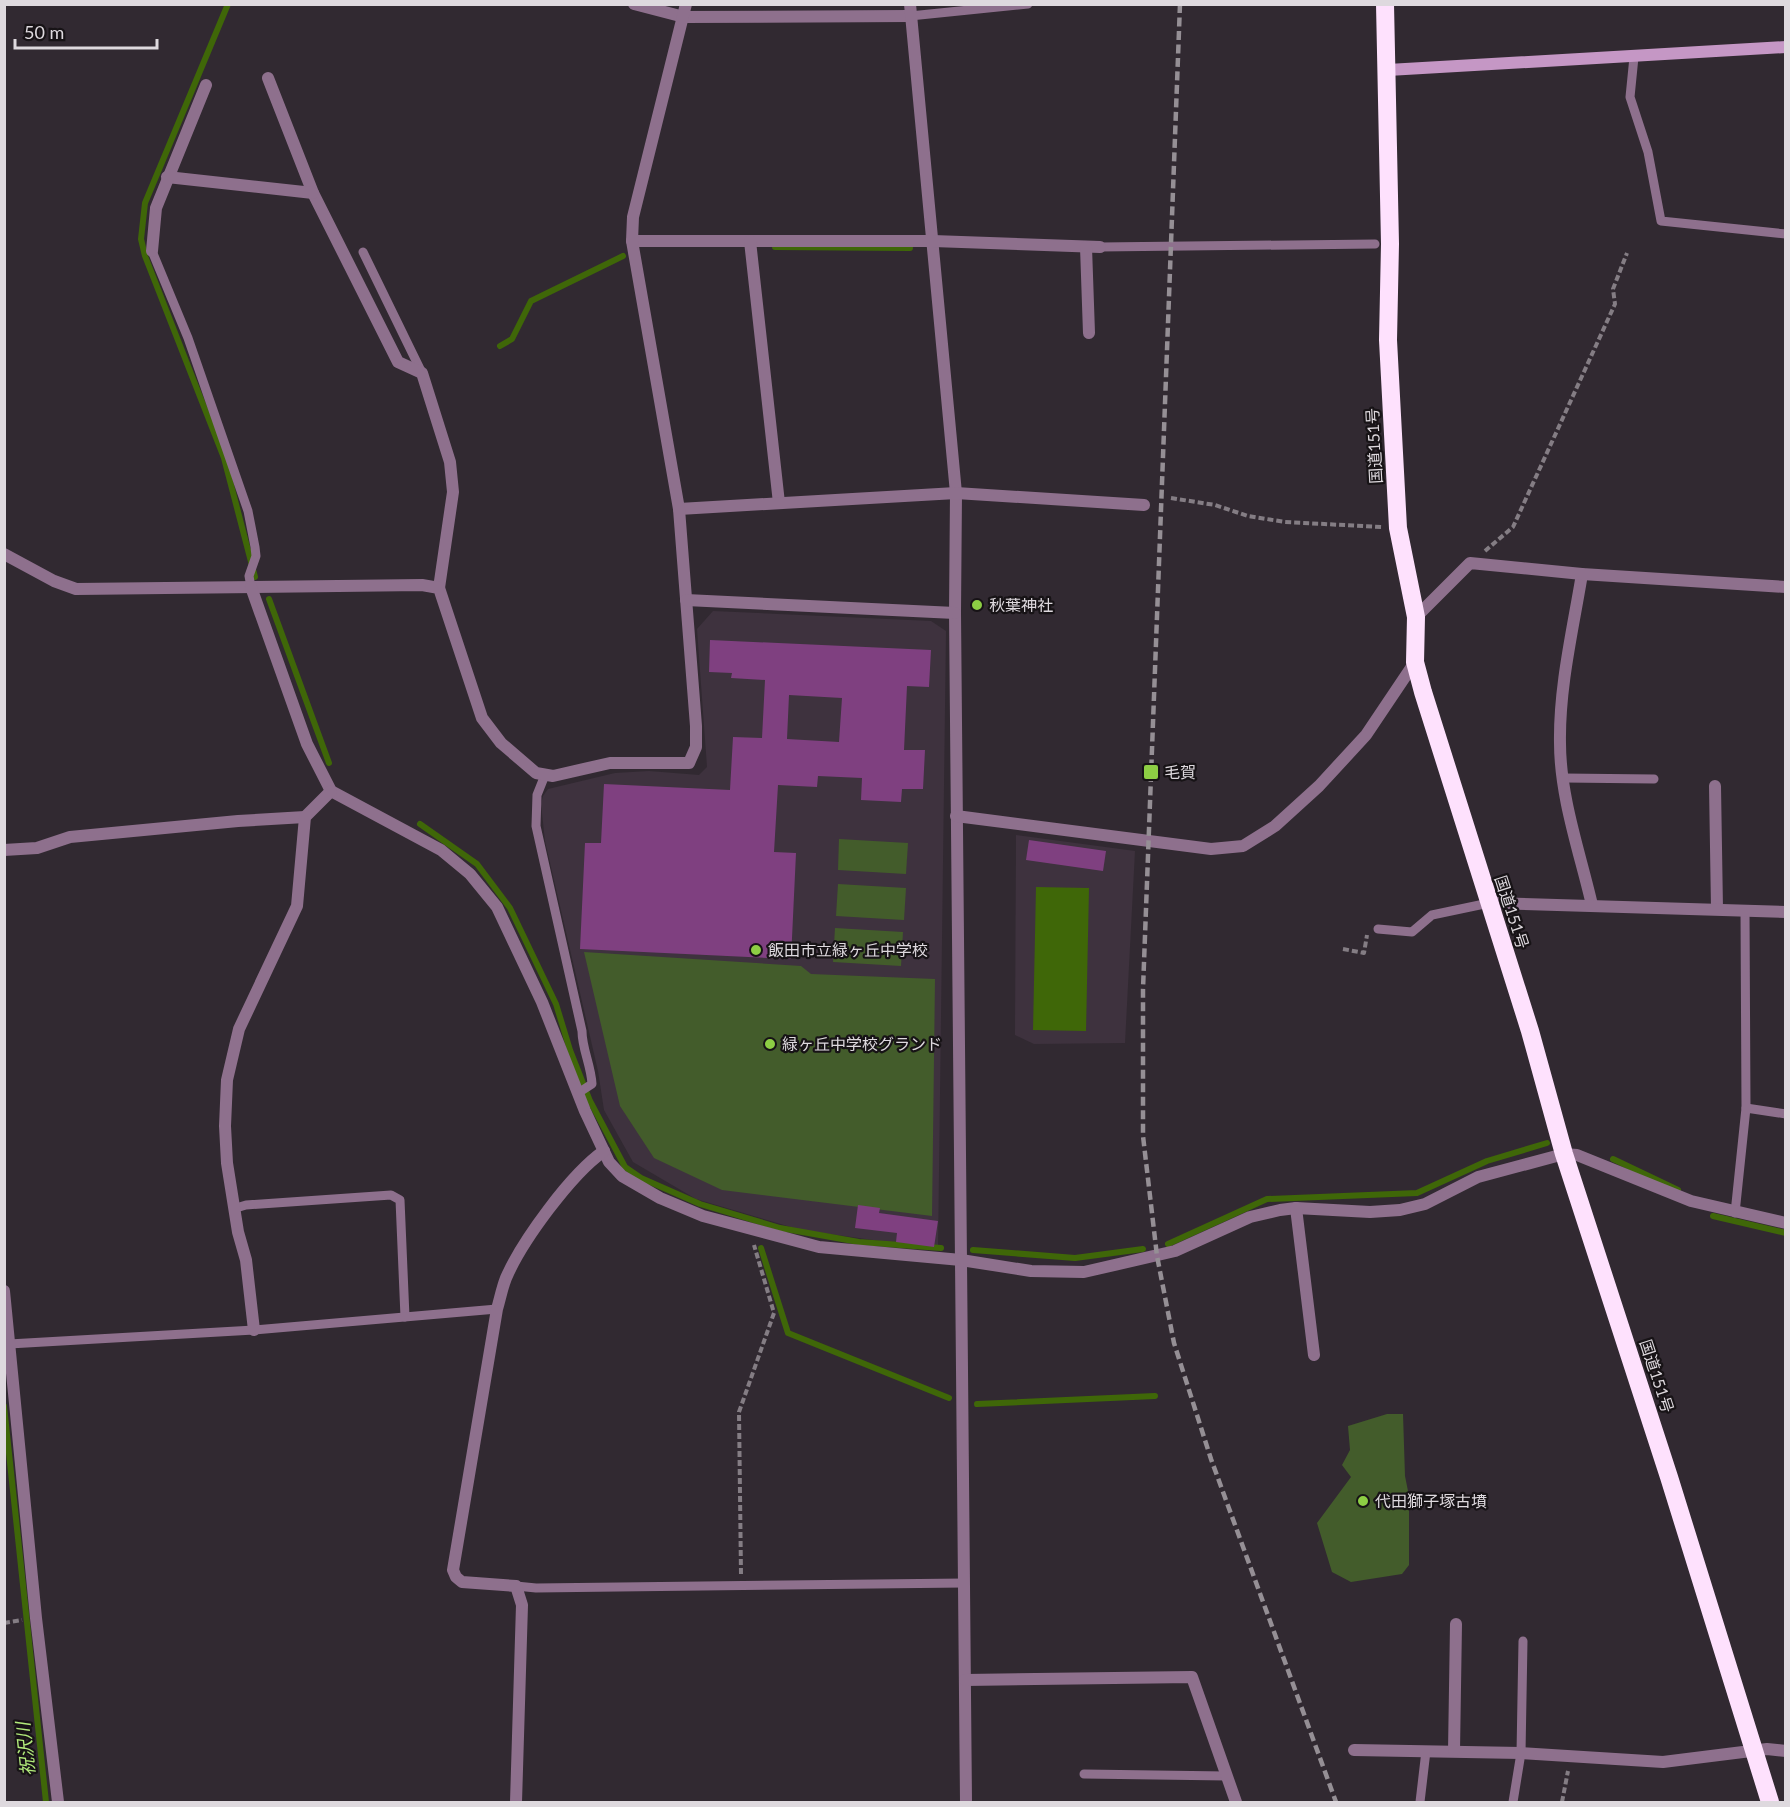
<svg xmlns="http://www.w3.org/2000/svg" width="1790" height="1807" font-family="Lato,'Noto Sans JP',sans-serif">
	<rect width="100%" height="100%" fill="#312931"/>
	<g fill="#3e323e">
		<path d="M713 611 931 621 946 631 938 1249 801 1230 696 1199 633 1162 604 1110 598 1071 545 841 541 804 543 796 548 789 615 773 649 771 699 775 707 767 697 629Z"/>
		<path d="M1016 835 1135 851 1125 1043 1034 1044 1015 1035Z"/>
	</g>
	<g fill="#435c2b">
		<path d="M839 839 908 843 906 874 838 870Z"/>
		<path d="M838 884 906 888 904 920 836 916Z"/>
		<path d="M835 928 903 932 901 966 833 962Z"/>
		<path d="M584 952 801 966 811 974 935 979 932 1216 722 1190 654 1158 620 1106Z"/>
		<path d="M1387 1414H1403L1405 1476 1409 1496V1565L1402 1574 1351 1582 1332 1572 1317 1523 1351 1477 1342 1465 1350 1450 1348 1426Z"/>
	</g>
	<path fill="#3f6708" d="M1036 887 1089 888 1086 1031 1033 1030Z"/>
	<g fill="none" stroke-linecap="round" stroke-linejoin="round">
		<g stroke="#3f6708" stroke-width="6">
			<path d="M228 4 145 203 141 239 145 256 224 458 255 577"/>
			<path d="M775 247 910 248"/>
			<path d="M500 346 512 339 531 301 623 256"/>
			<path d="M269 599 329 763"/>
			<path d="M420 824 477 864 510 908 556 1004 570 1050 590 1101 625 1167 641 1178 700 1204 780 1228 859 1242 941 1248"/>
			<path d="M1613 1159 1678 1190"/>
			<path d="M1713 1216 1786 1233"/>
			<path d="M1168 1244 1267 1199 1417 1193 1487 1161 1547 1143"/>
			<path d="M761 1248 788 1333 949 1398"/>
			<path d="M973 1250 1075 1258 1143 1249"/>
			<path d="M977 1404 1155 1396"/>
			<path d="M4 1406 46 1802"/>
		</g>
	</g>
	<g fill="#7f4080" fill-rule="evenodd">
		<path d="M710 640 931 650 929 687 907 686 904 750H925L923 789H902L901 802 861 800 862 778 818 776 817 787 778 785 774 852 796 853 791 959 580 949 585 843H601L604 784 730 790 733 737 762 738 765 680 731 678 732 673 709 672ZM789 695 842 698 839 742 787 739Z"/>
		<path d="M1029 840 1106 851 1103 871 1026 860Z"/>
		<path d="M858 1205 880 1208 879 1213 938 1221 934 1247 896 1242 897 1233 855 1228Z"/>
	</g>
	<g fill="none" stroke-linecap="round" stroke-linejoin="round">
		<g stroke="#847d84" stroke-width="4" stroke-dasharray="6 3" stroke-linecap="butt">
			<path d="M1171 498 1215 505 1248 516 1285 522 1382 527"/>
			<path d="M1485 551 1513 527 1615 304 1613 289 1627 253"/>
			<path d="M1343 949 1364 953 1367 935"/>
			<path d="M741 1574 739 1412 774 1313 754 1245"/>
			<path d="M4 1623 22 1620"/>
			<path d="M1562 1802 1568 1771"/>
		</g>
		<g stroke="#8e708d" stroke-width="9">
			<path d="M910 16 1028 4"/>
			<path d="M1634 57 1630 97 1648 152 1661 221 1786 234"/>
			<path d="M1100 247 1375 244"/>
			<path d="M152 251 188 338 248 511 255 547 256 556 249 576 251 587"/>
			<path d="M363 252 422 373"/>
			<path d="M545 775 537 795 536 826 582 1031C582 1049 591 1065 592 1084L578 1093"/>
			<path d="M1564 778 1654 779"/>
			<path d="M1378 929 1412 932 1432 915 1489 903"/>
			<path d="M1746 1108 1786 1114"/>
			<path d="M236 1208 246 1205 391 1195 400 1200 405 1317"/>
			<path d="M1735 1213 1746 1108 1745 911"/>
			<path d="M9 1344 254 1330 497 1309"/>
			<path d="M516 1586 536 1588 964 1583"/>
			<path d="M1084 1774 1227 1776"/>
			<path d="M1420 1802 1426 1751"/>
			<path d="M1513 1802 1521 1753 1523 1641"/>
		</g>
		<g stroke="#8e708d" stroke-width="12">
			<path d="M634 4 684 17 910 16"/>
			<path d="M910 4 956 493 955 613 966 1802"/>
			<path d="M268 78 313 193 398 362 422 373 450 462 453 492 439 588"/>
			<path d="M167 177 313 193"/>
			<path d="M632 241H933L1100 247"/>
			<path d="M750 241 779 503"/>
			<path d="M1086 247 1089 333"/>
			<path d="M152 251 156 208 206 85"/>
			<path d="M679 509 956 493 1144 505"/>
			<path d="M4 554 54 581 76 589 422 585 439 588 482 718 501 743 536 773 553 776 610 763H689L696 747V726L679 509 632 241 633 217 686 4"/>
			<path d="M1582 574C1573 629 1559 687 1560 743 1560 797 1580 853 1592 905"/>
			<path d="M251 587 307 744 331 791 441 850 470 874 497 907 542 1002 585 1111 609 1162 622 1176 660 1198 703 1216 819 1247 961 1260 1031 1271 1084 1272 1175 1251 1250 1217 1280 1210 1296 1208 1370 1212 1400 1210 1425 1204 1478 1177 1564 1154 1577 1155 1691 1201 1786 1223"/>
			<path d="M686 600 955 613"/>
			<path d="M1416 617 1470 563 1582 574 1786 587"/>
			<path d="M1715 786 1717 909"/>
			<path d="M956 816 1211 849 1243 846 1275 826 1319 786 1366 735 1415 662"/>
			<path d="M4 850 37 848 70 837 238 821 305 817"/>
			<path d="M1489 903 1786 912"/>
			<path d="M1296 1208 1314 1355"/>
			<path d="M4 1291 36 1618 58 1802"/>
			<path d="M254 1330 246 1260 238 1232 227 1163 225 1126 227 1080 239 1029 297 906 305 817 331 791"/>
			<path d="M965 1680 1192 1677 1236 1802"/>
			<path d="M1354 1750 1521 1753 1663 1762 1767 1749 1786 1751"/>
			<path d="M1454 1751 1456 1624"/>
			<path d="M516 1802 522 1605 516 1586 462 1582 456 1577 453 1570 497 1309C500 1299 502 1288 506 1278 522 1241 571 1174 604 1151"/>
		</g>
		<path stroke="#c597c5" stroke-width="12" d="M1388 70 1786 47"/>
		<path stroke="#fee1fd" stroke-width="18" d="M1385 4 1390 244 1388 340 1398 528 1416 617 1415 662 1423 692 1530 1031 1564 1154 1669 1477 1770 1802"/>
		<path stroke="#958f95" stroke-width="4.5" stroke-dasharray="9 4.5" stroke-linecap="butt" d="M1180 4 1143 989V1136L1157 1256 1174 1343 1211 1459 1336 1802"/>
	</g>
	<g fill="#8dce44" stroke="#171316" stroke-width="2">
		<circle cx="977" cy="605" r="6"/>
		<rect x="1143" y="764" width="16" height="16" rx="3"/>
		<circle cx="756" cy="950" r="6"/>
		<circle cx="770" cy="1044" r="6"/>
		<circle cx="1363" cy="1501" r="6"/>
	</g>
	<g text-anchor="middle" stroke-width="4.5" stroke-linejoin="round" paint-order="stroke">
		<g font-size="16" fill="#ded9de" stroke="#171316">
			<text transform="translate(1374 446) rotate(-93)" y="6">国道151号</text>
			<text transform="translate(1512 912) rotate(72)" y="6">国道151号</text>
			<text transform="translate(1657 1376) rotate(72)" y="6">国道151号</text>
		</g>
		<g font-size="16" fill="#ded9de" stroke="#171316" text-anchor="start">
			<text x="989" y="611">秋葉神社</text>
			<text x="1164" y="778">毛賀</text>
			<text x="768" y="956">飯田市立緑ヶ丘中学校</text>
			<text x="782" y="1050">緑ヶ丘中学校グランド</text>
			<text x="1375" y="1507">代田獅子塚古墳</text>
		</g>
		<g font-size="18" font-style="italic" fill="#b2eb7b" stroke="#171316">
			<text transform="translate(26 1749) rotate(-96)" y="6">祝沢川</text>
		</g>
	</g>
	<rect width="1790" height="1807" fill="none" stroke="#ded9de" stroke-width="12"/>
	<path d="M15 39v9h142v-9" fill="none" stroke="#ded9de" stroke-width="3"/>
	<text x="24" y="39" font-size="18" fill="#ded9de" stroke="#171316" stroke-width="4.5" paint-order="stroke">50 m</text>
</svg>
